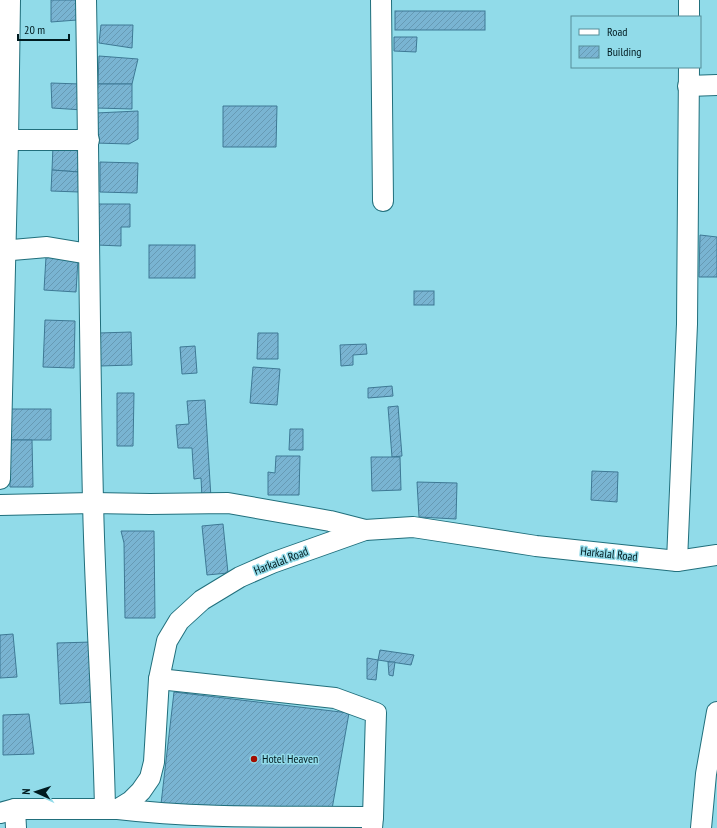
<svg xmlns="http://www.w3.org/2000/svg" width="717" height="828" font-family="'PT Sans Narrow',sans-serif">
	<defs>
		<pattern id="building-hatch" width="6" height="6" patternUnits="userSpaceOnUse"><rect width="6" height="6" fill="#79b4d2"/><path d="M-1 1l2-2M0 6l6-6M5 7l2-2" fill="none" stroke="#679ab4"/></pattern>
	</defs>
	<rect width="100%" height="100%" fill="#91dbe9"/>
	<g fill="url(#building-hatch)" stroke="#3e7995">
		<path d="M51 0H78L77 20 51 22Z"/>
		<rect x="395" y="11" width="90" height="19"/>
		<path d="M101 25H133L132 48 99 43Z"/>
		<path d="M394 37H417L416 52 394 51Z"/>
		<path d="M99 56 138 59 132 84H98Z"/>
		<path d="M51 83 80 84 83 110 52 108Z"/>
		<path d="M98 84H132V109L96 108Z"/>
		<path d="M223 106H277L276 147H223Z"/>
		<path d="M138 111V139L129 144 95 143 96 113Z"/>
		<path d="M53 146 80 147 79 172 52 170Z"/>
		<path d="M100 162 138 163 137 193 100 192Z"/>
		<path d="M52 170 79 172V192L51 191Z"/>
		<path d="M98 204H130V227H121V246L97 245Z"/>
		<path d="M700 235 717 237V277H699Z"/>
		<rect x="149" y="245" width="46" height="33"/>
		<path d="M46 257 78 259 76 292 44 290Z"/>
		<rect x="414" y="291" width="20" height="14"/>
		<path d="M45 320 75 321 74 368 43 367Z"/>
		<path d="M131 332 132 365 100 366 99 333Z"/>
		<path d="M258 333H278V359H257Z"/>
		<path d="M366 344 367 354 353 355V365L341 366 340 345Z"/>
		<path d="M195 346 197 373 182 374 180 347Z"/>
		<path d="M253 367 280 369 277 405 250 403Z"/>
		<path d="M392 386 393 396 368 398V388Z"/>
		<path d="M117 393H134L133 446H117Z"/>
		<path d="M205 400 211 498H202L201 478 194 479 192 448H178L176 425 189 424 187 401Z"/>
		<path d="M398 406 402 456 392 457 388 407Z"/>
		<path d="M10 409H51V440H9Z"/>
		<path d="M290 429H303V450H289Z"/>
		<path d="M9 440H32L33 487H10Z"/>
		<path d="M276 456H300L299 495H268V472L275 473Z"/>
		<path d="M371 457H400L401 490 372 491Z"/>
		<path d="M592 471 618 472 617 502 591 500Z"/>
		<path d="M417 482 457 483 456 519 419 517Z"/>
		<path d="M223 524 228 573 207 575 202 526Z"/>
		<path d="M121 531H154L155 618H125L124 543Z"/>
		<path d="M13 634 17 677 0 678V635Z"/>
		<path d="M92 642 95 702 60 704 57 643Z"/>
		<path d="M380 650 414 655 411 665 378 660Z"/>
		<path d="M367 658 378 660 376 680 367 679Z"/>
		<path d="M388 662H395L393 676 389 675Z"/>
		<path d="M174 692 349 713 332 809 161 804Z"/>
		<path d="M29 714 34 754 3 755V715Z"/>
	</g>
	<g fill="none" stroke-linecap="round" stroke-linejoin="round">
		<defs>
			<g id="minor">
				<path d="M86 0C89 167 89 333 93 500 95 603 103 706 105 809"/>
				<path d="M381 0 383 201"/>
				<path d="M689 17V0"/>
				<path d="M688 86 717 85"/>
				<path d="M0 140H89"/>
				<path d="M0 251 47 247 89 254"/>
				<path d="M0 479 8 140 10 0"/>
				<path d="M0 505 93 503 150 504 228 503 330 521 365 530"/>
				<path d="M677 561 687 324 689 67"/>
				<path d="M159 679 335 698 376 713 373 817 372 828"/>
				<path d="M15 809 16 828"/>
				<path d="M118 809C202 819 288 816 373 817"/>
				<path d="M0 813 15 809H118L131 801 141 791 150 778 154 762 159 679 167 641 179 621 202 600 240 577 272 563 365 530 413 527 536 546 677 561 717 555"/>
				<path d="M701 828 706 774 717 712"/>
			</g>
		</defs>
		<use href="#minor" stroke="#216f7c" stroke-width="22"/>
		<use href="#minor" stroke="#fff" stroke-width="20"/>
	</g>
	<circle fill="#a30e00" stroke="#91dbe9" stroke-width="1.5" cx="254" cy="759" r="4"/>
	<g text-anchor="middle" stroke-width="3" stroke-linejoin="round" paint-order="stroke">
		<g font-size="12" fill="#001b20" stroke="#91dbe9">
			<text transform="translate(609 554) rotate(6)" y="4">Harkalal Road</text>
			<text transform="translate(281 561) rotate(-21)" y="4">Harkalal Road</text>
		</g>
		<g font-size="12" fill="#001b20" stroke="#91dbe9" text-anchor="start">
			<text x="262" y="763">Hotel Heaven</text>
		</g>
	</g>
	<rect x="571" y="16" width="130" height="52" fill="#91dbe9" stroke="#578e99"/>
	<rect x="579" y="29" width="20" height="6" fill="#ffffff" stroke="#578e99"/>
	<text x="607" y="36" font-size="12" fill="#001b20">Road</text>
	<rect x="579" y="46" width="20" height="12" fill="url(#building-hatch)" stroke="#578e99"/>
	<text x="607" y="56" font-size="12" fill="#001b20">Building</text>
	<g transform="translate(36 792) rotate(273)" stroke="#91dbe9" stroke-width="3" paint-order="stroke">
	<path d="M0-3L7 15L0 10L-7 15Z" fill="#001b20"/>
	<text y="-6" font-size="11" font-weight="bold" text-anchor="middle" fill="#001b20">N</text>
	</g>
	<path d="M18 34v6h51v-6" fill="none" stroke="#001b20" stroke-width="2"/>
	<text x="24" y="34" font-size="12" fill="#001b20" stroke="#91dbe9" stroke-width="3" paint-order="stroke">20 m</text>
</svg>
